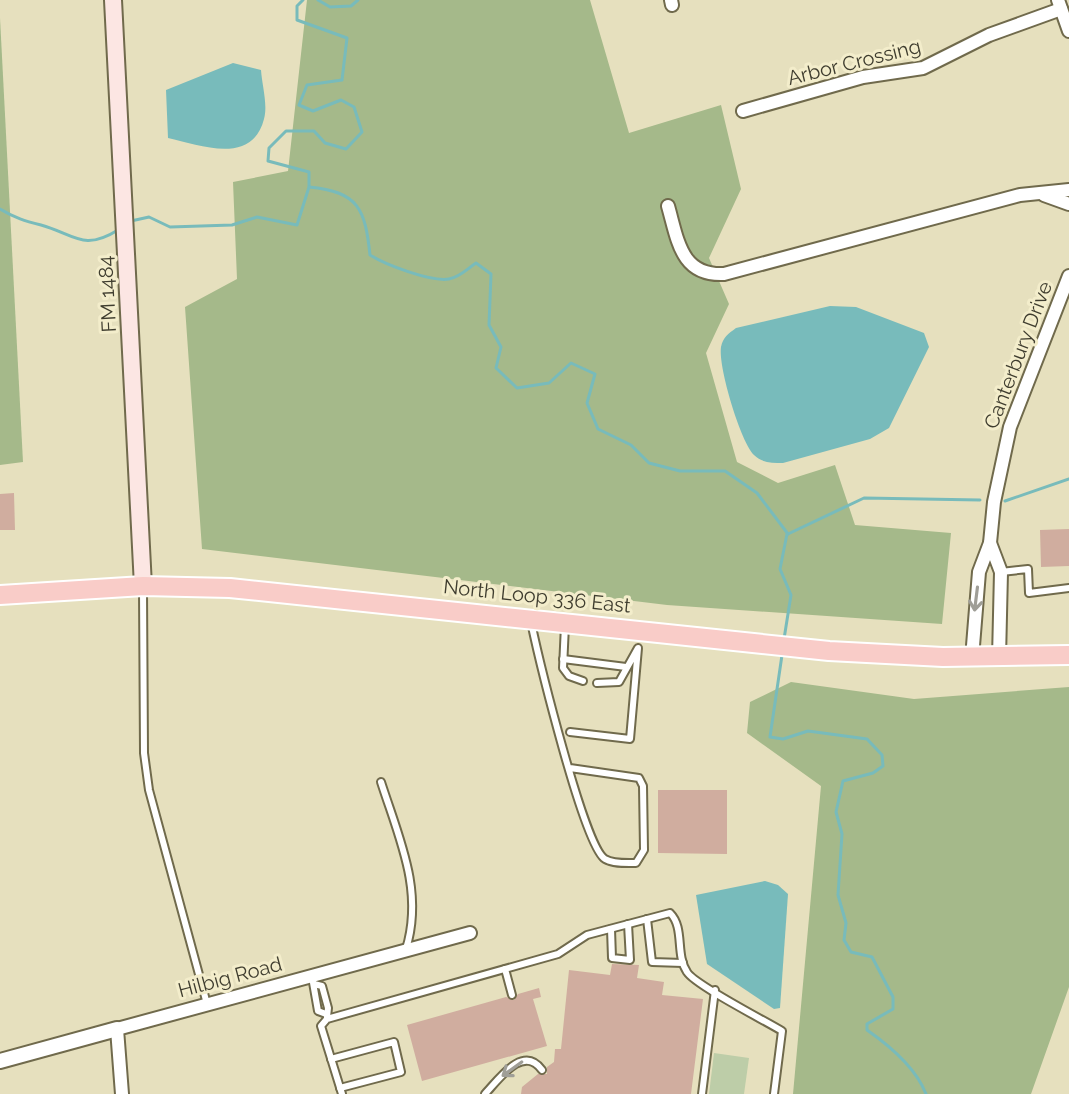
<svg xmlns="http://www.w3.org/2000/svg" width="1069" height="1094" font-family="Raleway,sans-serif">
	<rect width="100%" height="100%" fill="#e6e0be"/>
	<path fill="#bdcda8" d="M714 1053 749 1058 744 1094H709Z"/>
	<g fill="#a5b98a">
		<path d="M307 0H590L629 133 721 105 741 189 709 258 729 304 706 353 737 462 778 483 835 465 855 525 951 533 942 624 667 605 202 549 185 307 237 279 233 182 288 171Z"/>
		<path d="M0 18 23 462 0 465Z"/>
		<path d="M791 682 914 699 1069 687V987L1031 1094H793L821 786 747 733 750 702Z"/>
	</g>
	<g fill="#78bbbb">
		<path d="M233 63 261 70C262 85 268 105 264 119 252 166 200 145 168 138L166 90Z"/>
		<path d="M830 306 856 307 924 333 929 347 889 428 870 439 783 463C772 463 762 463 754 455 740 440 718 366 721 347 723 337 728 334 736 328Z"/>
		<path d="M765 881 778 885 788 894 780 1008 774 1009 707 964 696 895Z"/>
	</g>
	<g fill="none" stroke-linecap="round" stroke-linejoin="round">
		<g stroke="#78bbbb" stroke-width="3">
			<path d="M303 0 297 6V20L347 38 342 80 307 85 299 105 313 111 341 100 354 107 362 132 346 149 325 143 314 131H286L269 148 268 161 309 172V186"/>
			<path d="M318 0 330 7 351 6 358 0"/>
			<path d="M0 209C15 218 25 221 41 225 74 234 83 252 118 230"/>
			<path d="M131 221 149 217 170 227 232 225 257 217 297 225 309 187C359 192 365 209 370 255 386 265 431 282 449 279 460 277 467 269 476 263L491 274 489 325 501 347 496 368 517 388 549 383 571 363 595 374 587 403 598 429 631 445 649 463 680 471H725L757 493 788 534"/>
			<path d="M1005 501 1069 479"/>
			<path d="M788 534 864 498 980 500"/>
			<path d="M784 639 791 595 780 569 787 534"/>
			<path d="M782 655 770 737 783 739 808 731 867 739 882 755 883 766 873 773 843 781 836 812 842 834 838 895 846 923 844 940 851 952 872 957 893 997V1009L867 1024V1030C890 1046 916 1068 926 1094"/>
		</g>
	</g>
	<g fill="#d0ad9f">
		<path d="M14 493 15 530H0V494Z"/>
		<path d="M1069 529V566L1041 567 1040 530Z"/>
		<path d="M658 790H727V854L658 853Z"/>
		<path d="M612 964 639 965 637 978 664 982 662 995 703 999 691 1094H521L522 1087 538 1074H547V1067L554 1062 555 1049H561L569 970 610 975Z"/>
		<path d="M539 988 541 997 533 999 547 1046 422 1081 407 1025 506 997 514 1000 518 994Z"/>
	</g>
	<g fill="none" stroke-linecap="round" stroke-linejoin="round">
		<defs>
			<g id="service">
				<path d="M1001 572 1028 569 1029 593 1069 588"/>
				<path d="M143 590 144 753 149 790 207 1004"/>
				<path d="M531 622C538 655 584 847 605 859 613 864 627 863 636 863L644 850 643 786 639 778 570 768"/>
				<path d="M565 625 563 668 569 676 583 681"/>
				<path d="M563 659 626 667"/>
				<path d="M570 732 630 739 638 648 619 682 597 683"/>
				<path d="M381 782C399 838 424 891 406 949"/>
				<path d="M647 919 652 962 683 963"/>
				<path d="M611 929 612 958 630 960 628 924"/>
				<path d="M505 969 512 995"/>
				<path d="M312 977 318 1011 326 1014"/>
				<path d="M314 984 322 986 328 1008 327 1017"/>
				<path d="M331 1059 394 1042 401 1072 340 1088"/>
				<path d="M342 1094 321 1026 327 1019 558 954 587 935 670 913C685 928 675 954 687 972 695 985 764 1020 782 1031L774 1094"/>
				<path d="M485 1094C499 1079 523 1044 542 1070"/>
				<path d="M702 1094 715 990"/>
			</g>
			<g id="minor">
				<path d="M671 0 672 5"/>
				<path d="M1058 0 1069 31"/>
				<path d="M743 111 863 77 923 68 989 35 1061 9"/>
				<path d="M1044 195 1069 204"/>
				<path d="M668 206C678 241 681 276 724 274L1020 195 1069 190"/>
				<path d="M990 543 1001 572 999 658"/>
				<path d="M972 658 979 572 990 543 994 502 1010 427 1069 276"/>
				<path d="M122 1094 117 1029 470 933"/>
			</g>
			<path id="tertiary" d="M0 1061 117 1029"/>
			<path id="secondary" d="M113 0 143 586"/>
			<path id="primary" d="M0 595 143 586 230 588 829 651 943 657 1069 655"/>
		</defs>
		<use href="#service" stroke="#706a4c" stroke-width="10"/>
		<use href="#minor" stroke="#706a4c" stroke-width="16"/>
		<use href="#tertiary" stroke="#706a4c" stroke-width="18"/>
		<use href="#secondary" stroke="#706a4c" stroke-width="20"/>
		<use href="#primary" stroke="#fff" stroke-width="22"/>
		<use href="#service" stroke="#fff" stroke-width="6"/>
		<use href="#minor" stroke="#fff" stroke-width="12"/>
		<use href="#tertiary" stroke="#fff" stroke-width="14"/>
		<use href="#secondary" stroke="#fce6e3" stroke-width="16"/>
		<use href="#primary" stroke="#f9ccc8" stroke-width="18"/>
	</g>
	<defs><path id="oneway-shaft" d="M-6 0H5M1.5-3L5.5 0L1.5 3" fill="none" stroke-width="1.6" stroke-linecap="round" stroke-linejoin="round" transform="scale(2)"/></defs>
	<g stroke="#9f9e97">
		<use href="#oneway-shaft" transform="translate(976 599) rotate(97)"/>
		<use href="#oneway-shaft" transform="translate(512 1069) rotate(144)"/>
	</g>
	<g text-anchor="middle" stroke-width="6" stroke-linejoin="round" paint-order="stroke">
		<g font-size="20" fill="#3f3d2f" stroke="#f3edcb">
			<text transform="translate(854 62) rotate(-14)" y="7">Arbor Crossing</text>
			<text transform="translate(107 294) rotate(-93)" y="7">FM 1484</text>
			<text transform="translate(1018 355) rotate(-69)" y="7">Canterbury Drive</text>
			<text transform="translate(537 596) rotate(6)" y="7">North Loop 336 East</text>
			<text transform="translate(230 977) rotate(-15)" y="7">Hilbig Road</text>
		</g>
	</g>
</svg>
